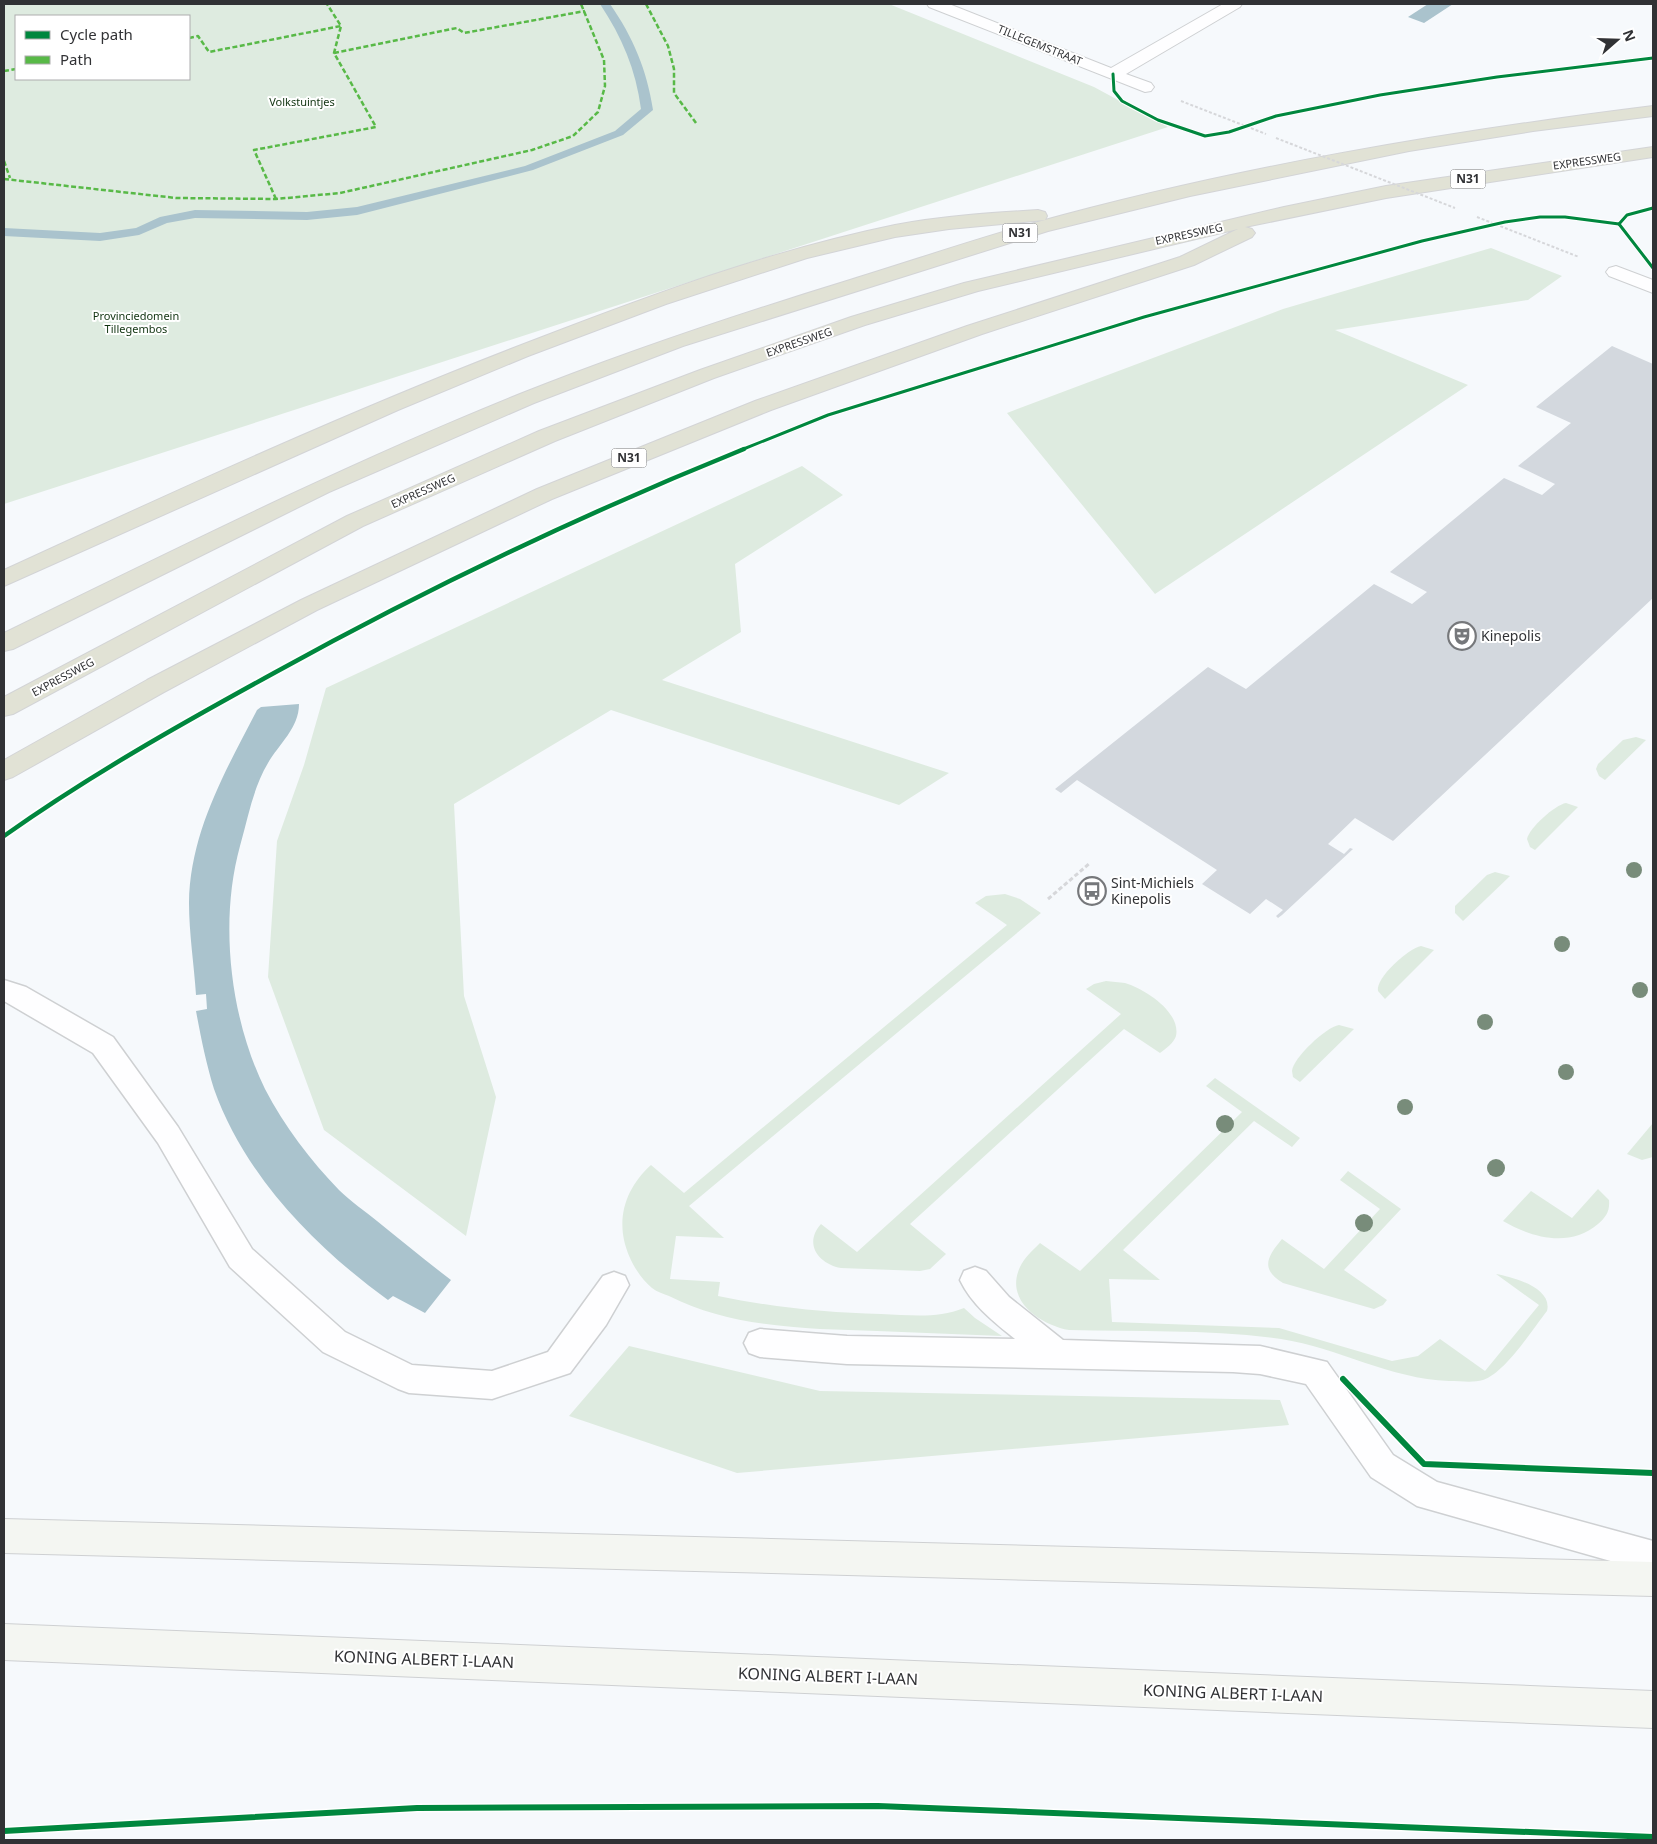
<svg xmlns="http://www.w3.org/2000/svg" width="1657" height="1844" font-family="'Noto Sans',sans-serif">
	<rect width="100%" height="100%" fill="#f6f9fc"/>
	<g fill="#deebe0" fill-rule="evenodd">
		<path d="M4 4H889L1094 87 1168 127 4 504ZM16 16H189V79H16Z"/>
		<path d="M1491 248 1562 276 1528 300 1335 330 1468 385 1155 594 1007 413 1283 309Z"/>
		<path d="M802 466 843 495 735 564 741 632 662 680 949 773 899 805 611 710 454 804 464 996 496 1097 466 1236 324 1130 268 977 277 841 304 765 326 688Z"/>
		<path d="M1636 737 1646 740 1605 780 1599 776 1596 769 1598 764 1623 740Z"/>
		<path d="M1566 803 1578 807 1535 850 1530 847 1527 839C1529 828 1555 805 1566 803Z"/>
		<path d="M1495 872 1510 876 1463 921 1455 913V906L1487 875Z"/>
		<path d="M1005 894 1020 899 1041 913 689 1206 724 1238 676 1236 670 1279 720 1282 718 1296C772 1307 826 1313 881 1314 910 1315 937 1319 964 1308L975 1318 1002 1336C960 1334 918 1333 877 1331 808 1329 732 1328 669 1296 664 1294 657 1292 652 1288 638 1276 628 1258 624 1240 618 1211 629 1185 651 1165L684 1193 1007 925 975 903 986 896Z"/>
		<path d="M1421 946 1434 950 1385 999 1378 991C1375 978 1409 948 1421 946Z"/>
		<path d="M1106 981C1112 982 1119 982 1125 983 1145 989 1181 1012 1176 1036 1174 1043 1165 1049 1160 1053L1124 1029 910 1224 946 1254 930 1269 920 1271 841 1268C819 1264 803 1244 821 1224L857 1252 1121 1014 1086 989 1094 984Z"/>
		<path d="M1339 1025 1354 1029 1300 1082 1293 1077 1292 1071C1293 1058 1326 1027 1339 1025Z"/>
		<path d="M1215 1078 1300 1138 1292 1147 1254 1121 1123 1250 1160 1280 1109 1279 1112 1322 1279 1328 1392 1361 1418 1356 1440 1339 1485 1371 1539 1305 1496 1274C1513 1277 1553 1288 1547 1311 1532 1330 1505 1373 1483 1380 1473 1383 1461 1381 1449 1381 1390 1379 1339 1348 1281 1339 1211 1329 1139 1332 1069 1330 1041 1325 1004 1301 1020 1267 1024 1258 1033 1250 1040 1243L1080 1271 1242 1112 1206 1086Z"/>
		<path d="M1653 1123V1157L1642 1160 1627 1154Z"/>
		<path d="M1348 1171 1401 1209 1344 1270 1387 1300 1383 1305 1374 1309 1283 1283C1260 1269 1267 1257 1282 1239L1324 1269 1380 1209 1340 1180Z"/>
		<path d="M1598 1189 1609 1200C1610 1211 1606 1217 1598 1224 1570 1248 1532 1238 1503 1221L1531 1191 1572 1218Z"/>
		<path d="M629 1346 820 1391 1280 1400 1289 1425 737 1473 569 1416Z"/>
	</g>
	<g fill="#aac3cd">
		<path d="M1428 4H1453L1424 23 1408 17Z"/>
		<path d="M299 704C299 728 279 744 268 763 253 788 248 818 240 846 219 922 230 1018 265 1089 284 1126 311 1161 339 1190 350 1201 365 1211 377 1221 402 1241 426 1261 451 1280L425 1313 393 1296 388 1300C315 1247 245 1176 214 1089 206 1063 201 1038 196 1011L207 1009 206 994 196 995C194 965 189 933 189 903 190 832 225 772 257 710L261 707Z"/>
	</g>
	<g fill="none" stroke-linecap="round" stroke-linejoin="round">
		<path fill="#aac3cd" fill-rule="evenodd" d="M600 4H610C633 37 647 70 653 110L623 135 533 170 357 215 307 220 195 218 167 223 139 235 100 241 4 236V228L100 233 136 228 160 217 195 210 307 212 357 207 525 166 615 131 641 109C636 70 622 37 600 4Z"/>
	</g>
	<path fill="#d3d8de" d="M1612 346 1653 364V598L1393 841 1355 818 1328 844 1344 854 1350 848 1353 849 1282 915 1278 918 1276 916 1283 910 1266 899 1250 914 1202 884 1217 870 1077 780 1061 793 1055 789 1208 667 1246 689 1374 584 1412 604 1427 592 1390 572 1504 478 1542 495 1555 484 1518 466 1571 423 1536 407Z"/>
	<g fill="none" stroke-linecap="round" stroke-linejoin="round">
		<defs>
			<g id="lane">
				<path d="M4 980 26 987 113 1037 178 1127 252 1249 345 1332 412 1365 492 1371 548 1352 603 1276 614 1272 625 1276 629 1285 606 1325 570 1373 492 1399 409 1393 398 1389 323 1352 230 1267 158 1143 93 1053 4 1001Z"/>
				<path d="M975 1267 986 1271 1009 1297 1063 1340 1260 1346 1327 1362 1393 1455 1437 1482 1653 1541V1573L1417 1506 1371 1477 1306 1384 1260 1374 1233 1372 847 1364 760 1357 749 1353 744 1343 749 1333 760 1329 847 1336 1015 1339C994 1322 972 1305 960 1280L964 1271Z"/>
			</g>
			<g id="street">
				<path d="M927 4H949L1111 68 1223 4H1242L1240 7 1126 74 1151 83 1154 87 1151 91 1145 92 929 7Z"/>
				<path d="M1616 266 1653 280V293L1609 276 1606 272 1609 268Z"/>
			</g>
			<g id="secondary">
				<path d="M4 1519 1653 1562V1596L4 1553Z"/>
				<path d="M4 1624 1653 1691V1728L4 1660Z"/>
			</g>
			<g id="highway">
				<path d="M1653 106V116L1533 131 1409 151 1190 196 1048 231 683 346 534 403 329 492 13 649 4 651V633C174 550 344 465 520 394 628 351 739 314 850 280 912 261 973 240 1034 223 1236 167 1445 132 1653 106Z"/>
				<path d="M1653 147V157L1386 198 1245 227 1252 229 1255 233 1252 237 1194 265 982 334 771 410 552 499 317 610 164 692 13 777 4 780V760L147 680 301 600 537 489 755 401 967 326 1180 257 1238 229 978 291 865 325 714 378 555 441 363 526 13 714 4 716V697L347 516 539 431 700 370 851 317 964 283 1284 207 1386 186Z"/>
				<path d="M1038 210 1045 212 1047 216 1045 220 949 229 895 237 807 258 666 304 528 356 398 410 4 586V570C180 489 356 408 537 339 654 294 772 250 895 225 942 216 990 213 1038 210Z"/>
			</g>
		</defs>
		<use href="#lane" stroke="#ced0d2" stroke-width="3"/>
		<use href="#street" stroke="#ced0d2" stroke-width="2"/>
		<use href="#secondary" stroke="#ced0d2" stroke-width="2"/>
		<use href="#highway" stroke="#d3d4d6" stroke-width="2"/>
		<g stroke="#d6d7da" stroke-width="2" stroke-dasharray="3 2" stroke-linecap="butt">
			<path d="M1181 101 1266 134"/>
			<path d="M1477 217 1579 257"/>
		</g>
		<path stroke="#d6d7da" stroke-width="3" stroke-dasharray="4.5 2.5" stroke-linecap="butt" d="M1048 899 1090 863"/>
		<use href="#lane" fill="#fefeff" fill-rule="evenodd"/>
		<use href="#street" fill="#fefeff" fill-rule="evenodd"/>
		<use href="#secondary" fill="#f4f6f2" fill-rule="evenodd"/>
		<use href="#highway" fill="#e1e2d5" fill-rule="evenodd"/>
		<path stroke="#d6d7da" stroke-width="2" stroke-dasharray="3 2" stroke-linecap="butt" d="M1276 138 1455 208"/>
		<g stroke="#58b947" stroke-width="2.5" stroke-dasharray="5 2.5" stroke-linecap="butt">
			<path d="M646 4 668 46 674 69V93L696 123"/>
			<path d="M189 38 198 36 209 52 341 26"/>
			<path d="M334 53 457 28 464 33 585 11"/>
			<path d="M4 71 16 69"/>
			<path d="M4 161 10 178"/>
			<path d="M4 179 176 198 276 199 340 193 532 150 573 136 598 112 605 86 604 60 581 4"/>
			<path d="M276 199 254 150 376 127 334 53 341 26 327 4"/>
		</g>
		<defs>
			<g id="cycleway-far2">
				<path d="M1113 74 1114 91 1122 101 1158 120 1205 136 1229 132 1276 116 1380 95 1497 77 1653 58"/>
				<path d="M1653 208 1627 215 1619 224 1653 268"/>
				<path d="M741 450 828 415 1144 317 1422 241 1505 222 1540 217H1565L1619 224"/>
			</g>
			<path id="cycleway-far1" d="M4 836C90 775 181 724 274 673 426 589 583 514 744 449"/>
			<g id="cycleway">
				<path d="M1343 1379 1424 1464 1653 1473"/>
				<path d="M4 1831 417 1808 878 1806 1653 1837"/>
			</g>
		</defs>
		<use href="#cycleway-far2" stroke="#fff" stroke-width="5"/>
		<use href="#cycleway-far1" stroke="#fff" stroke-width="8"/>
		<use href="#cycleway" stroke="#fff" stroke-width="9"/>
		<use href="#cycleway-far2" stroke="#00873e" stroke-width="3"/>
		<use href="#cycleway-far1" stroke="#00873e" stroke-width="4.5"/>
		<use href="#cycleway" stroke="#00873e" stroke-width="6"/>
	</g>
	<g fill="#788c7a">
		<circle cx="1634" cy="870" r="8"/>
		<circle cx="1562" cy="944" r="8"/>
		<circle cx="1640" cy="990" r="8"/>
		<circle cx="1485" cy="1022" r="8"/>
		<circle cx="1566" cy="1072" r="8"/>
		<circle cx="1405" cy="1107" r="8"/>
		<circle cx="1225" cy="1124" r="9"/>
		<circle cx="1496" cy="1168" r="9"/>
		<circle cx="1364" cy="1223" r="9"/>
	</g>
	<defs>
		<symbol id="theatre-ring" viewBox="-11 -11 22 22"><circle r="9.5" fill="#fff" stroke="#76787b" stroke-width="1.5"/><path d="M-5-5.5Q0-4 5-5.5V0Q5 5 0 6Q-5 5-5 0ZM-3.3-2.5H-1v1.5H-3.3ZM1-2.5H3.3v1.5H1ZM-2.8 1Q0 5.5 2.8 1Z" fill="#76787b"/></symbol>
		<symbol id="bus-ring" viewBox="-11 -11 22 22"><circle r="9.5" fill="#fff" stroke="#76787b" stroke-width="1.5"/><path d="M-5-6H5V4H4V6H2V4H-2V6H-4V4H-5ZM-3.5-4V0h7V-4ZM-3.5 1.2v1.5H-2V1.2ZM2 1.2v1.5H3.5V1.2Z" fill="#76787b"/></symbol>
	</defs>
	<g fill-rule="evenodd">
		<use href="#theatre-ring" x="1446" y="620" width="32" height="32"/>
		<use href="#bus-ring" x="1076" y="875" width="32" height="32"/>
	</g>
	<g text-anchor="middle" stroke-width="4" stroke-linejoin="round" paint-order="stroke">
		<g font-size="11" fill="#313235" stroke="#fff">
			<text transform="translate(1040 45) rotate(22)" y="4">TILLEGEMSTRAAT</text>
			<text transform="translate(1587 161) rotate(-8)" y="4">EXPRESSWEG</text>
			<text transform="translate(1189 234) rotate(-12)" y="4">EXPRESSWEG</text>
			<text transform="translate(799 342) rotate(-19)" y="4">EXPRESSWEG</text>
			<text transform="translate(423 491) rotate(-24)" y="4">EXPRESSWEG</text>
			<text transform="translate(63 677) rotate(-28)" y="4">EXPRESSWEG</text>
		</g>
		<g font-size="11" fill="#103310" stroke="#fff">
			<text x="302" y="106">Volkstuintjes</text>
			<text x="136" y="320">Provinciedomein<tspan x="136" dy="13">Tillegembos</tspan></text>
		</g>
		<g fill="#fff" stroke="#6f7072" stroke-width="1">
			<rect x="1450.5" y="169.5" width="35" height="19" rx="4"/>
			<rect x="1002.5" y="223.5" width="35" height="19" rx="4"/>
			<rect x="611.5" y="448.5" width="35" height="19" rx="4"/>
		</g>
		<g font-size="12" font-weight="bold" fill="#313235">
			<text x="1468" y="183">N31</text>
			<text x="1020" y="237">N31</text>
			<text x="629" y="462">N31</text>
		</g>
		<g font-size="14" fill="#313235" stroke="#fff" text-anchor="start">
			<text x="1481" y="641">Kinepolis</text>
			<text x="1111" y="888">Sint-Michiels<tspan x="1111" dy="16">Kinepolis</tspan></text>
		</g>
		<g font-size="16" fill="#313235" stroke="#fff">
			<text transform="translate(424 1659) rotate(2)" y="6">KONING ALBERT I-LAAN</text>
			<text transform="translate(828 1676) rotate(2)" y="6">KONING ALBERT I-LAAN</text>
			<text transform="translate(1233 1693) rotate(2)" y="6">KONING ALBERT I-LAAN</text>
		</g>
	</g>
	<rect width="1657" height="1844" fill="none" stroke="#313235" stroke-width="10"/>
	<rect x="15" y="15" width="175" height="65" fill="#ffffff" stroke="#adadae"/>
	<rect x="25" y="31" width="25" height="8" fill="#00873e" stroke="#adadae"/>
	<text x="60" y="40" font-size="15" fill="#313235">Cycle path</text>
	<rect x="25" y="56" width="25" height="8" fill="#58b947" stroke="#adadae"/>
	<text x="60" y="65" font-size="15" fill="#313235">Path</text>
	<g transform="translate(1617 40) rotate(70)" stroke="#ffffff" stroke-width="4" paint-order="stroke">
	<path d="M0-4L9 19L0 12L-9 19Z" fill="#313235"/>
	<text y="-8" font-size="14" font-weight="bold" text-anchor="middle" fill="#313235">N</text>
	</g>
</svg>
